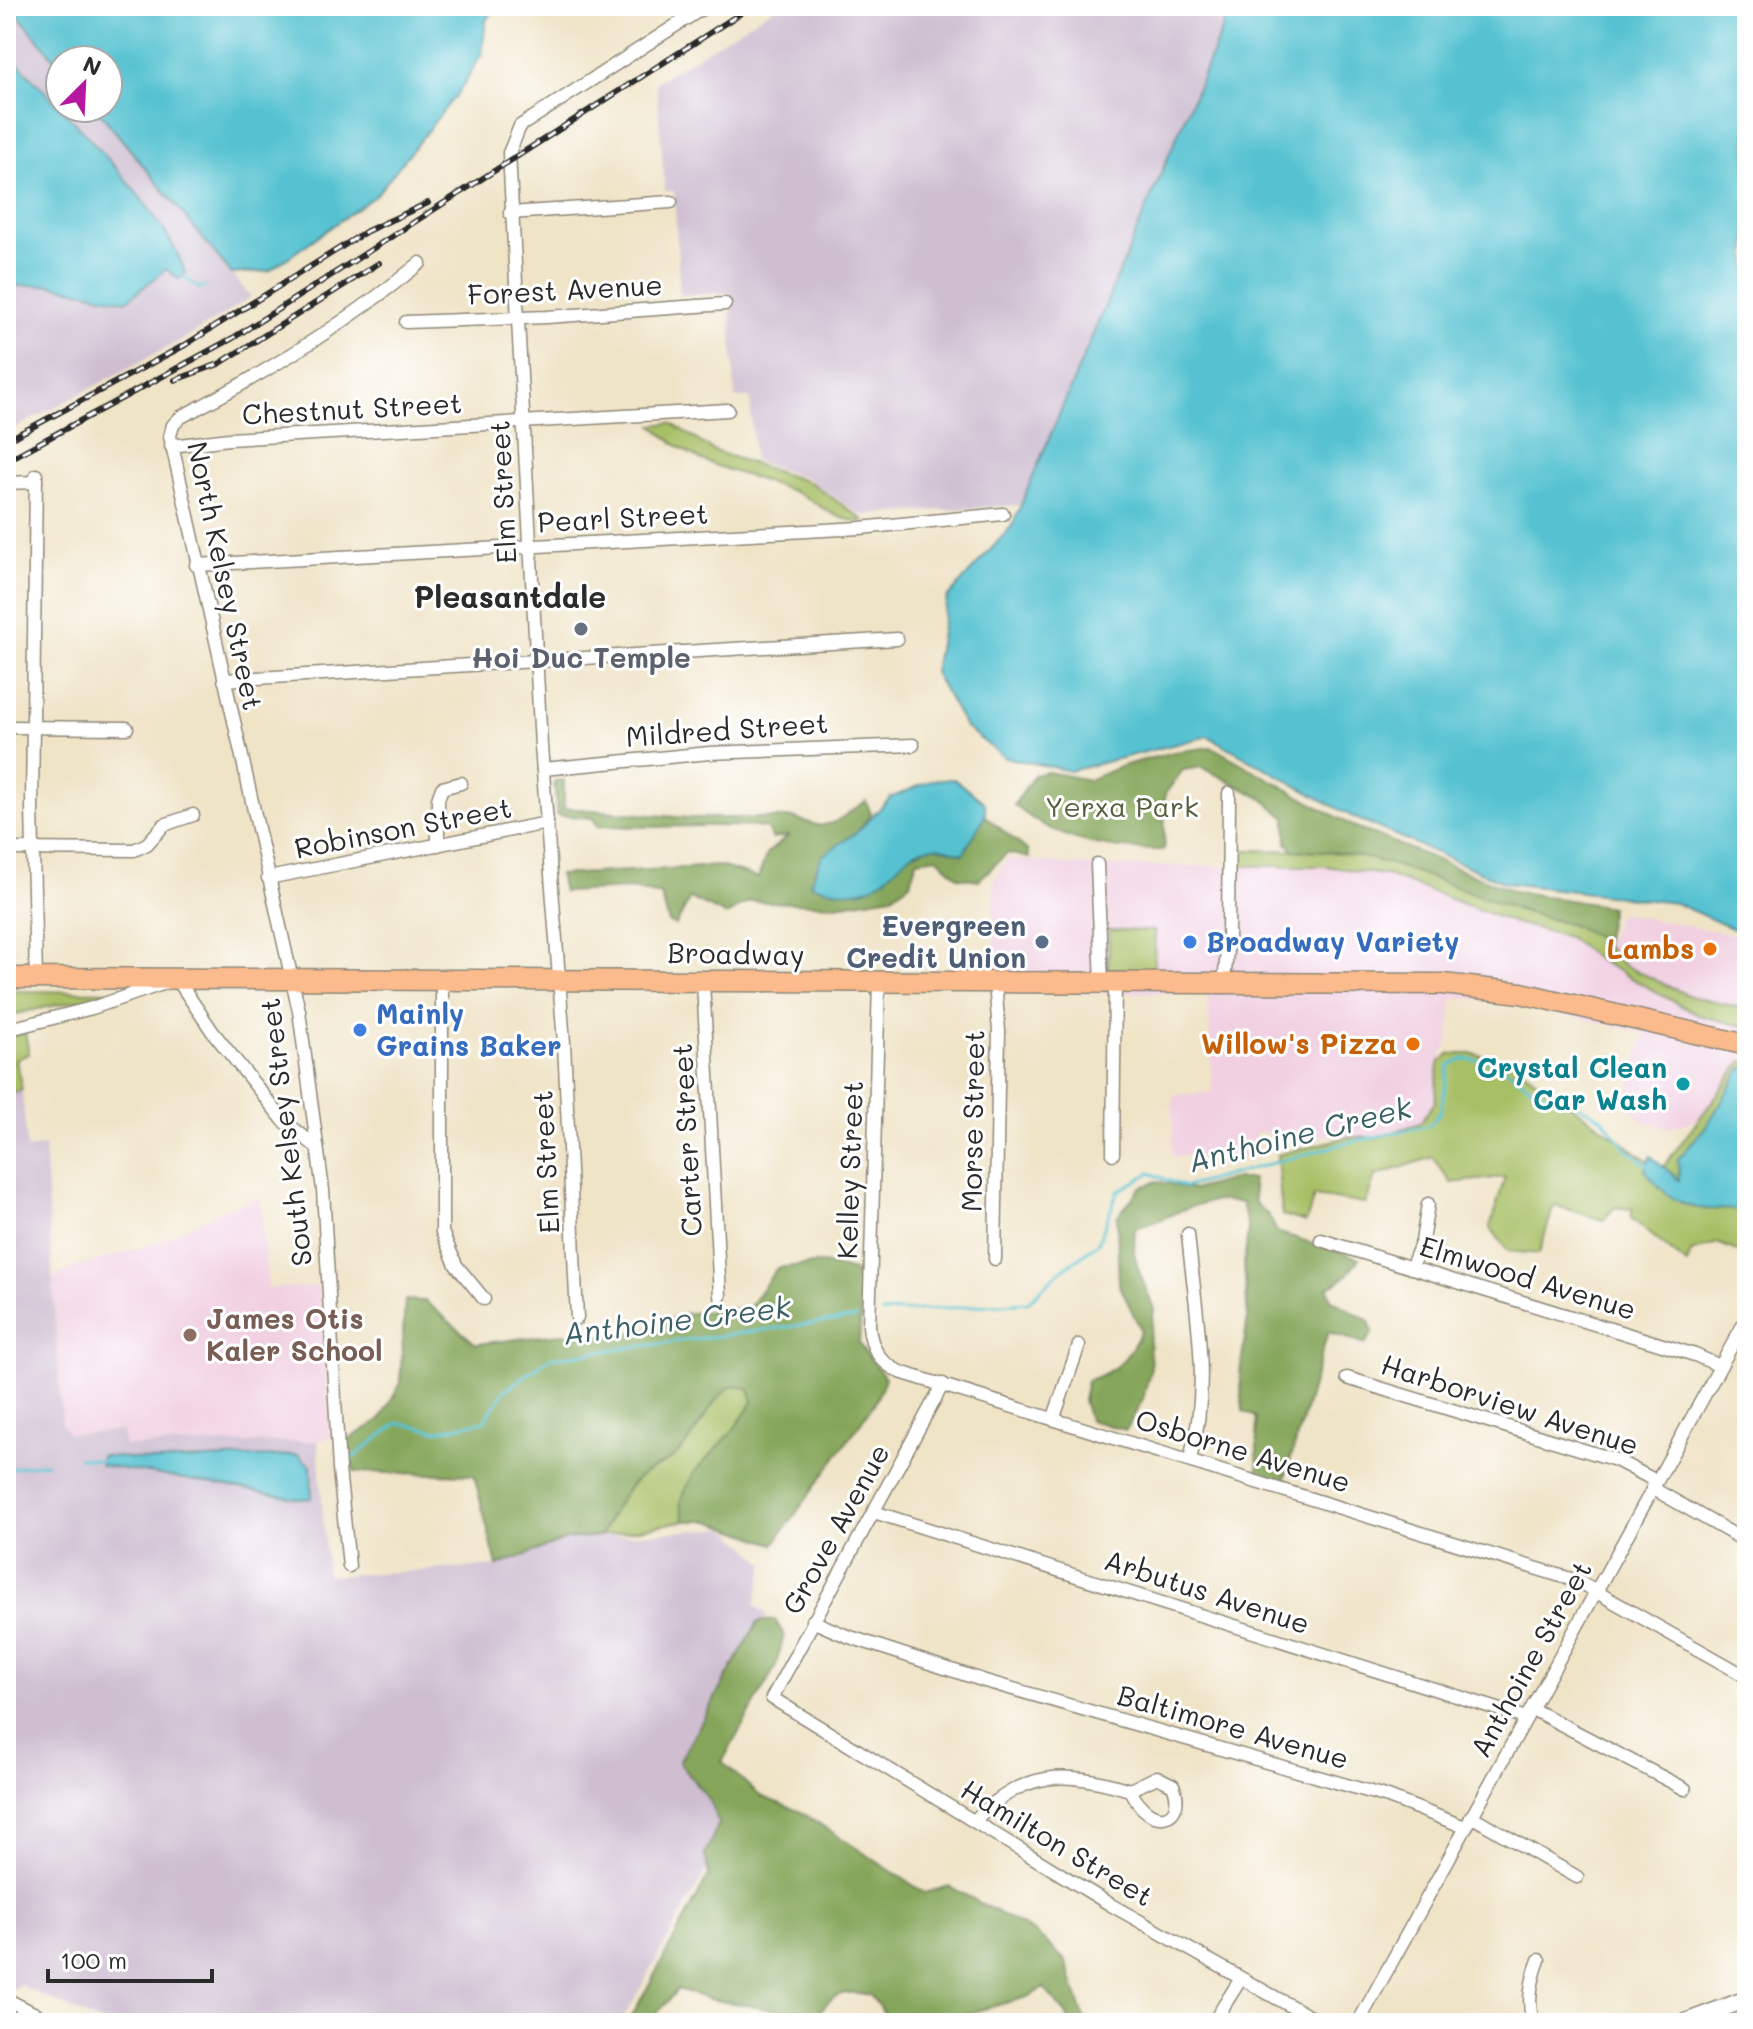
<svg xmlns="http://www.w3.org/2000/svg" width="1753" height="2029" font-family="Mali,sans-serif">
	<rect width="100%" height="100%" fill="#fff"/>
	<filter id="ink" filterUnits="userSpaceOnUse"><feTurbulence type="fractalNoise" baseFrequency=".0125" numOctaves="2"/><feDisplacementMap in="SourceGraphic" scale="16" xChannelSelector="R" yChannelSelector="G"/><feConvolveMatrix kernelMatrix="1 2 1 2 8 2 1 2 1" color-interpolation-filters="sRGB"/></filter>
	<filter id="wash" filterUnits="userSpaceOnUse"><feTurbulence type="fractalNoise" baseFrequency=".006" numOctaves="4" result="noise"/><feDisplacementMap in="SourceGraphic" scale="32" xChannelSelector="R" yChannelSelector="G"/><feGaussianBlur stdDeviation="1.8" result="paint"/><feColorMatrix in="noise" values="0 0 0 0 0 0 0 0 0 0 0 0 0 0 0 0 0 1.4 0 .05"/><feComposite in="paint" operator="in"/></filter>
	<g filter="url(#wash)">
		<rect width="100%" height="100%" fill="#f0e4c7"/>
		<g fill="#f1d0e2">
			<path d="M1008 859 1090 866H1326L1369 871 1428 890 1511 922 1560 934 1600 961 1618 913 1737 935 1747 941V1047L1742 1061 1698 1120 1667 1128 1640 1120 1626 1099 1645 1033 1515 1003 1453 997 1449 1040 1439 1063 1435 1102 1420 1123 1373 1138 1256 1132 1246 1157 1172 1156 1173 1095 1212 1092 1208 993H993L994 880Z"/>
			<path d="M260 1198 268 1288 319 1286 331 1437 318 1441 123 1446 122 1431 69 1434 62 1424 53 1279 70 1269 156 1243 227 1208Z"/>
		</g>
		<g fill="#cebed0">
			<path d="M6 6H11L60 66V108H96L251 297 191 335 6 433Z"/>
			<path d="M777 6H1232L1021 505 861 515 807 478 754 461 750 398H735L730 293 680 295 674 191H665L656 82Z"/>
			<path d="M22 1090 27 1149 44 1146 62 1424 69 1434 122 1431 124 1446 318 1441 327 1576 497 1566 567 1539 727 1528 765 1564 755 1605 767 1615 688 1762 747 1797 621 2023H101L18 1984 15 1989 6 1985V1094Z"/>
		</g>
		<g fill="#a7bf65" stroke="#697548" stroke-width="2">
			<path d="M671 423 714 451 811 483 865 521C833 523 821 502 792 491 738 470 696 469 653 425Z"/>
			<path d="M1239 850 1339 851 1392 862 1518 910 1589 929 1623 965 1692 997 1747 1009V1027L1698 1015 1600 961 1568 937 1511 922 1390 876 1326 866H1239Z"/>
			<path d="M1109 930 1155 931 1154 970 1108 969Z"/>
			<path d="M6 991 116 992 6 1016Z"/>
			<path d="M25 1033 29 1054 16 1059 22 1090 6 1094V1036Z"/>
			<path d="M1450 1054H1475L1513 1063 1661 1170 1742 1061 1747 1062V1255L1717 1243 1691 1252 1687 1264 1631 1218 1633 1209 1615 1207 1603 1220 1554 1205 1539 1254 1508 1251 1490 1227 1505 1177 1451 1183 1433 1157 1375 1176 1366 1204 1314 1196 1306 1222 1282 1215 1277 1155 1348 1137H1378L1420 1123 1435 1102 1439 1063Z"/>
			<path d="M734 1385 749 1389 753 1402 732 1432 693 1474 680 1502 684 1521 600 1536C612 1514 622 1490 642 1475 652 1467 665 1464 675 1456 700 1435 706 1401 734 1385Z"/>
		</g>
		<g fill="#85a65a" stroke="#586842" stroke-width="2">
			<path d="M1212 747 1353 826 1513 891 1611 907 1604 943C1581 923 1548 920 1519 910 1437 883 1384 850 1293 850L1287 843 1286 818 1263 799 1202 767 1183 770 1165 794 1164 850C1106 850 1059 842 1014 805L1034 775 1048 772 1089 780 1122 766 1174 752Z"/>
			<path d="M564 780V808L690 818H794L820 826 835 822 866 801 871 814 857 832 822 857 810 883 888 873 900 859 978 827 985 816 1028 851 1029 858 1007 853 979 880 958 877 937 857 917 860 910 883 892 896 836 905 750 901 726 915 690 898 676 925 669 923 661 895 631 889 563 892 559 875 720 866 758 878 767 853 790 835 773 839 766 828C710 823 654 829 597 826L593 818 557 815 554 781Z"/>
			<path d="M1232 1179H1252L1255 1203 1269 1216 1277 1232 1359 1258 1346 1276 1328 1288 1331 1299 1369 1321 1373 1332 1365 1344 1328 1332 1284 1481 1258 1474 1256 1417 1243 1411 1240 1373 1248 1317 1244 1264 1248 1230 1242 1203C1196 1194 1176 1218 1135 1228L1134 1252 1138 1269 1154 1309 1149 1342 1151 1367 1143 1399 1126 1430 1089 1420 1083 1400 1087 1380C1117 1372 1129 1358 1141 1330L1119 1284 1117 1217 1141 1187 1157 1181 1193 1190Z"/>
			<path d="M822 1263 854 1271 862 1295 859 1344 885 1378 876 1401 774 1544 710 1521H684L680 1502 693 1474 732 1432 753 1402 749 1389 734 1385C706 1401 700 1435 675 1456 666 1464 652 1467 642 1475 622 1490 611 1514 600 1536L567 1539 497 1566 474 1475 354 1472 346 1441 380 1420 400 1385 405 1300 425 1301 476 1344 561 1334 606 1337 646 1330 682 1314 749 1307 777 1268Z"/>
			<path d="M775 1620 784 1635 775 1668 722 1762 760 1796 801 1812 925 1893 949 1886 1034 1932 1065 1960 1086 2023H1069L1067 2015 1044 1988 1027 1997 933 2023H901L885 2015 870 1995C843 1989 831 1994 816 2017L709 1999 678 1989 658 2012 655 2023H628L709 1875 705 1854 719 1824 710 1801 679 1762 758 1622Z"/>
		</g>
		<g fill="#56c2d1" stroke="#40767e" stroke-width="2">
			<path d="M11 6H497L486 21 482 53 464 85 376 195 269 271 232 274 96 108H108V60H60V66Z"/>
			<path d="M1232 6H1747V935L1675 903 1506 883 1353 817 1208 736 1070 771 1004 757 965 727 934 672 947 598 1012 526Z"/>
			<path d="M6 51C54 102 167 210 185 273L179 279 166 269 127 301 50 285 6 286Z"/>
			<path d="M954 779 985 803V816L963 854C955 852 942 846 933 847 901 850 895 877 871 887 854 895 826 890 810 884L822 856 857 832 890 798 933 780Z"/>
			<path d="M1742 1068H1747V1202L1744 1209C1695 1211 1675 1210 1645 1170L1651 1156 1679 1180 1678 1159 1707 1125Z"/>
			<path d="M101 1455 156 1461 298 1455 311 1466 312 1498 301 1499 100 1465Z"/>
		</g>
		<g fill="none" stroke-linecap="round" stroke-linejoin="round">
			<g stroke="#56c2d1" stroke-width="3">
				<path d="M180 274 199 288 206 286"/>
				<path d="M882 1313 1028 1302 1057 1274 1098 1243 1118 1191 1150 1173 1185 1187 1346 1143 1430 1125 1441 1111 1449 1066 1462 1059 1495 1061 1535 1090 1571 1101 1602 1118 1625 1147 1647 1165"/>
				<path d="M79 1458 103 1461"/>
				<path d="M351 1459 398 1423 438 1431 484 1421 504 1391 550 1358 856 1318"/>
				<path d="M6 1469 47 1463"/>
			</g>
		</g>
	</g>
	<g filter="url(#ink)">
		<g fill="none" stroke-linecap="round" stroke-linejoin="round">
			<defs>
				<g id="minor">
					<path d="M510 213 671 202"/>
					<path d="M406 322 547 317 725 304"/>
					<path d="M171 446 229 439 728 410"/>
					<path d="M36 475 32 807 36 979"/>
					<path d="M6 483 36 482"/>
					<path d="M196 565 860 528 1003 514"/>
					<path d="M224 680 897 639"/>
					<path d="M6 727 127 728"/>
					<path d="M543 769 710 753 913 745"/>
					<path d="M438 845V799L442 788 461 783"/>
					<path d="M6 849 134 850 147 844 164 825 193 815"/>
					<path d="M1097 864 1102 984"/>
					<path d="M268 878 547 823"/>
					<path d="M442 981V1232L456 1265 484 1299"/>
					<path d="M703 982 720 1296"/>
					<path d="M879 983 869 1326C871 1348 879 1362 900 1372L1577 1581 1747 1677"/>
					<path d="M1224 984 1228 939 1229 793"/>
					<path d="M6 1030 92 1008 177 979 212 1031 284 1121 314 1145"/>
					<path d="M1113 1154 1115 984"/>
					<path d="M1188 1234C1195 1311 1212 1383 1190 1459"/>
					<path d="M1321 1240 1695 1355 1720 1366"/>
					<path d="M995 1259 999 1031 995 983"/>
					<path d="M1411 1268 1422 1241 1428 1204"/>
					<path d="M577 1318 564 1043 541 746 509 153 520 126 706 6"/>
					<path d="M1347 1378 1616 1460 1656 1481"/>
					<path d="M943 1384 772 1698 1111 1905 1321 2023"/>
					<path d="M1054 1417 1079 1345"/>
					<path d="M1652 1488 1747 1542"/>
					<path d="M874 1512 1526 1718"/>
					<path d="M349 1566 339 1469 323 1190 299 1011 170 436 173 425 181 417C266 373 346 324 420 263"/>
					<path d="M812 1621 847 1636 985 1681 1388 1797 1465 1827"/>
					<path d="M1532 1709 1685 1789"/>
					<path d="M1157 1777 1173 1785C1188 1820 1151 1833 1130 1790Z"/>
					<path d="M1471 1816 1577 1877"/>
					<path d="M974 1821C1024 1770 1064 1770 1130 1790"/>
					<path d="M6 1999 53 2023"/>
					<path d="M1213 2023 1240 1980"/>
					<path d="M1358 2023 1747 1318"/>
					<path d="M1533 2023C1527 2001 1531 1981 1539 1960"/>
				</g>
				<path id="tertiary" d="M1683 2023 1747 1999"/>
				<path id="primary" d="M6 978 1443 984 1521 993 1747 1045"/>
			</defs>
			<use href="#minor" stroke="#8e8879" stroke-width="15"/>
			<use href="#tertiary" stroke="#8e8879" stroke-width="19"/>
			<use href="#primary" stroke="#8e8879" stroke-width="23"/>
			<use href="#minor" stroke="#fff" stroke-width="12"/>
			<use href="#tertiary" stroke="#fff" stroke-width="16"/>
			<use href="#primary" stroke="#fbbb8c" stroke-width="20"/>
			<defs>
				<g id="rail">
					<path d="M175 380 219 364 379 263"/>
					<path d="M6 441 185 345 367 231 428 203"/>
					<path d="M6 461 233 338 752 6"/>
				</g>
			</defs>
			<use href="#rail" stroke="#2b2b2b" stroke-width="6"/>
			<use href="#rail" stroke="#fff" stroke-width="3" stroke-dasharray="9" stroke-linecap="butt"/>
		</g>
	</g>
	<circle fill="#6b7280" stroke="#fff" stroke-width="3" cx="581" cy="629" r="8"/>
	<circle fill="#5c6f8a" stroke="#fff" stroke-width="3" cx="1042" cy="942" r="8"/>
	<g fill="#3f7fe0" stroke="#fff" stroke-width="3">
		<circle cx="1190" cy="942" r="8"/>
		<circle cx="360" cy="1030" r="8"/>
	</g>
	<g fill="#e8710a" stroke="#fff" stroke-width="3">
		<circle cx="1710" cy="949" r="8"/>
		<circle cx="1413" cy="1044" r="8"/>
	</g>
	<circle fill="#0f9aa8" stroke="#fff" stroke-width="3" cx="1683" cy="1084" r="8"/>
	<circle fill="#8d6e63" stroke="#fff" stroke-width="3" cx="190" cy="1335" r="8"/>
	<g text-anchor="middle" stroke-width="6" stroke-linejoin="round" paint-order="stroke">
		<g font-size="28" fill="#2b2b2b" stroke="#fff">
			<text transform="translate(565 290) rotate(-3)" y="10">Forest Avenue</text>
			<text transform="translate(352 409) rotate(-3)" y="10">Chestnut Street</text>
			<text transform="translate(503 492) rotate(-93)" y="10">Elm Street</text>
			<text transform="translate(623 518) rotate(-3)" y="10">Pearl Street</text>
			<text transform="translate(225 576) rotate(78)" y="10">North Kelsey Street</text>
			<text transform="translate(727 730) rotate(-4)" y="10">Mildred Street</text>
			<text transform="translate(403 828) rotate(-11)" y="10">Robinson Street</text>
			<text transform="translate(736 954) rotate(1)" y="10">Broadway</text>
			<text transform="translate(973 1121) rotate(-89)" y="10">Morse Street</text>
			<text transform="translate(286 1132) rotate(-97)" y="10">South Kelsey Street</text>
			<text transform="translate(687 1140) rotate(-93)" y="10">Carter Street</text>
			<text transform="translate(546 1162) rotate(-93)" y="10">Elm Street</text>
			<text transform="translate(850 1170) rotate(-88)" y="10">Kelley Street</text>
			<text transform="translate(1528 1278) rotate(17)" y="10">Elmwood Avenue</text>
			<text transform="translate(1510 1405) rotate(18)" y="10">Harborview Avenue</text>
			<text transform="translate(1243 1451) rotate(17)" y="10">Osborne Avenue</text>
			<text transform="translate(836 1529) rotate(-61)" y="10">Grove Avenue</text>
			<text transform="translate(1207 1592) rotate(18)" y="10">Arbutus Avenue</text>
			<text transform="translate(1531 1659) rotate(-61)" y="10">Anthoine Street</text>
			<text transform="translate(1233 1727) rotate(16)" y="10">Baltimore Avenue</text>
			<text transform="translate(1057 1843) rotate(31)" y="10">Hamilton Street</text>
		</g>
		<g font-size="28" font-weight="bold" fill="#5b616d" stroke="#fff">
			<text x="581" y="668">Hoi Duc Temple</text>
		</g>
		<g font-size="28" fill="#565f3f" stroke="#fff">
			<text x="1122" y="817">Yerxa Park</text>
		</g>
		<g font-size="28" font-weight="bold" fill="#4e5e75" stroke="#fff" text-anchor="end">
			<text x="1026" y="936">Evergreen<tspan x="1026" dy="32">Credit Union</tspan></text>
		</g>
		<g font-size="28" font-weight="bold" fill="#366cbe" stroke="#fff" text-anchor="start">
			<text x="1206" y="952">Broadway Variety</text>
			<text x="376" y="1024">Mainly<tspan x="376" dy="32">Grains Baker</tspan></text>
		</g>
		<g font-size="28" font-weight="bold" fill="#c56008" stroke="#fff" text-anchor="end">
			<text x="1694" y="959">Lambs</text>
			<text x="1397" y="1054">Willow's Pizza</text>
		</g>
		<g font-size="28" font-weight="bold" fill="#0d838f" stroke="#fff" text-anchor="end">
			<text x="1667" y="1078">Crystal Clean<tspan x="1667" dy="32">Car Wash</tspan></text>
		</g>
		<g font-size="28" font-weight="bold" fill="#785e54" stroke="#fff" text-anchor="start">
			<text x="206" y="1329">James Otis<tspan x="206" dy="32">Kaler School</tspan></text>
		</g>
		<g font-size="30" font-weight="bold" fill="#2b2b2b" stroke="#fff">
			<text x="510" y="608">Pleasantdale</text>
		</g>
		<g font-size="30" font-style="italic" fill="#3a6065" stroke="#fff">
			<text transform="translate(1300 1135) rotate(-14)" y="10">Anthoine Creek</text>
			<text transform="translate(677 1321) rotate(-7)" y="10">Anthoine Creek</text>
		</g>
	</g>
	<rect width="1753" height="2029" fill="none" stroke="#fff" stroke-width="32"/>
	<g transform="translate(84 84) rotate(24)"><circle r="38" fill="#ffffff" stroke="#aaaaaa" stroke-width="2"/>
	<path d="M0-6L14 30L0 20L-14 30Z" fill="#b5179e"/>
	<text y="-12" font-size="22" font-weight="bold" text-anchor="middle" fill="#2b2b2b">N</text>
	</g>
	<path d="M48 1969v12h164v-12" fill="none" stroke="#2b2b2b" stroke-width="4"/>
	<text x="60" y="1969" font-size="24" fill="#2b2b2b" stroke="#ffffff" stroke-width="6" paint-order="stroke">100 m</text>
</svg>
